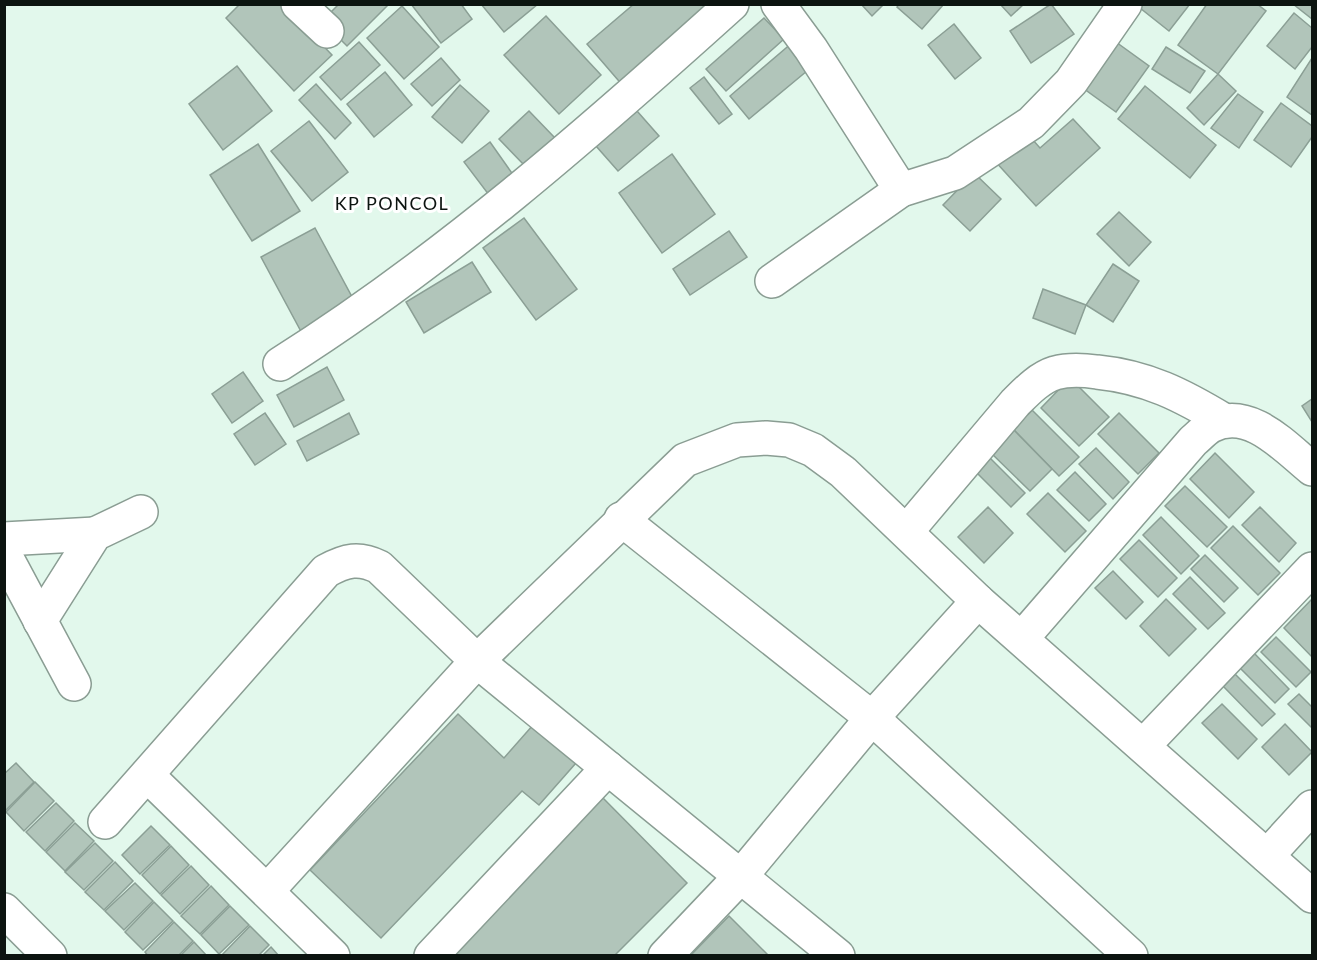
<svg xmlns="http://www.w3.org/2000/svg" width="1317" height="960" font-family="Lato,sans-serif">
	<rect width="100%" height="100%" fill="#e2f8ec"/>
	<g fill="#b1c5ba" stroke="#8b9f95" stroke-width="1.5">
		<path d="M240 4H283L332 55 294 91 226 18Z"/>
		<path d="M339 4H389L347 46 322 21Z"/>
		<path d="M411 4H461L472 19 441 43Z"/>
		<path d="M481 4H538L504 32Z"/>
		<path d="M634 4H723L624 87 587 44Z"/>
		<path d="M861 4H884L872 16Z"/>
		<path d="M899 4H944L922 29 897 7Z"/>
		<path d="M1000 4H1024L1011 16Z"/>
		<path d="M1051 4 1074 34 1031 63 1010 31Z"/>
		<path d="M1135 4H1190L1169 31Z"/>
		<path d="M1207 4H1257L1266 11 1218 74 1178 45Z"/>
		<path d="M1293 4H1312V19Z"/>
		<path d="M402 6 439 47 404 79 367 38Z"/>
		<path d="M1294 13 1312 28V47L1295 69 1267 46Z"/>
		<path d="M546 16 601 75 559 114 504 55Z"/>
		<path d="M764 18 784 39 726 91 706 69Z"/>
		<path d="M954 24 981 58 955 79 928 45Z"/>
		<path d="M1109 37 1149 66 1116 112 1076 83Z"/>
		<path d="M359 42 380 65 341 100 320 77Z"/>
		<path d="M793 42 813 66 749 119 730 96Z"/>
		<path d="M1166 47 1205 71 1190 93 1152 69Z"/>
		<path d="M441 58 460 80 432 106 411 84Z"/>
		<path d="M1312 58V115L1287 97Z"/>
		<path d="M237 66 272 111 223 150 189 104Z"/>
		<path d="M385 72 412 105 374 137 347 104Z"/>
		<path d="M1218 74 1236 91 1204 125 1187 108Z"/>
		<path d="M704 77 732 114 719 124 690 88Z"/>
		<path d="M316 84 351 123 335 139 299 100Z"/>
		<path d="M460 85 489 111 462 143 432 117Z"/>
		<path d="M1145 86 1216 145 1190 178 1118 119Z"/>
		<path d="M1238 94 1263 112 1239 148 1211 128Z"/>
		<path d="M1281 103 1312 126V137L1291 167 1254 140Z"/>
		<path d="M529 111 555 138 525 166 499 139Z"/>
		<path d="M637 111 659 136 618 171 596 146Z"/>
		<path d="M1073 119 1100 148 1036 206 994 160 1025 131 1040 148Z"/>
		<path d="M309 121 348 172 312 201 271 151Z"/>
		<path d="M490 142 514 176 489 195 464 162Z"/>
		<path d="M258 144 300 211 252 241 210 175Z"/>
		<path d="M672 154 715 214 662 253 619 193Z"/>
		<path d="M974 173 1001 199 970 231 943 205Z"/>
		<path d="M1119 212 1151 242 1129 266 1097 234Z"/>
		<path d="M524 218 577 289 536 320 483 248Z"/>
		<path d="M315 228 358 308 304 337 261 257Z"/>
		<path d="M729 231 747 257 690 295 673 269Z"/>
		<path d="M472 262 491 292 424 333 406 302Z"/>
		<path d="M1113 264 1139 281 1113 322 1086 305Z"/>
		<path d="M1043 289 1086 305 1075 334 1033 318Z"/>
		<path d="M327 367 344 400 294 427 277 395Z"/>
		<path d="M243 372 263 401 232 423 212 394Z"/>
		<path d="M1070 378 1109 417 1079 446 1041 408Z"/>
		<path d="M1312 399V422L1302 406Z"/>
		<path d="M1032 410 1079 457 1059 476 1013 429Z"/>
		<path d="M265 413 286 444 255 465 234 434Z"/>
		<path d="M349 413 359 434 307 461 297 441Z"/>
		<path d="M1119 413 1159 453 1138 474 1098 434Z"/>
		<path d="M1013 429 1052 469 1030 491 990 452Z"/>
		<path d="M1096 448 1129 482 1113 499 1079 464Z"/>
		<path d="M981 449 1025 493 1011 507 967 463Z"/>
		<path d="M1215 453 1254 492 1229 518 1190 479Z"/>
		<path d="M1075 472 1106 504 1089 521 1057 490Z"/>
		<path d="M1185 486 1227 527 1207 547 1165 506Z"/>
		<path d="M1048 493 1086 531 1065 552 1027 514Z"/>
		<path d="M988 507 1013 533 984 563 958 537Z"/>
		<path d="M1260 507 1296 543 1279 562 1242 525Z"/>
		<path d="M1161 517 1199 556 1181 574 1143 535Z"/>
		<path d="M1233 526 1280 573 1258 595 1211 548Z"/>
		<path d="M1139 540 1177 578 1158 597 1120 559Z"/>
		<path d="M1205 555 1238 588 1224 602 1191 569Z"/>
		<path d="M1113 571 1143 602 1126 619 1095 588Z"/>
		<path d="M1190 577 1225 613 1208 629 1173 594Z"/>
		<path d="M1166 599 1196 629 1169 656 1140 626Z"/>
		<path d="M1311 600 1312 602V657L1284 628Z"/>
		<path d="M1276 637 1311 672 1296 687 1261 652Z"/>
		<path d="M1254 653 1289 689 1275 703 1239 667Z"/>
		<path d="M1234 673 1275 714 1262 726 1222 685Z"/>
		<path d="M1299 694 1312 707V728L1288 704Z"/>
		<path d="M1222 704 1257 739 1238 759 1202 723Z"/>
		<path d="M458 714 504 758 533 725 576 763 539 805 522 791 381 938 310 870Z"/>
		<path d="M1285 724 1312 752 1289 775 1262 747Z"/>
		<path d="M16 763 34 782 5 811 4 774Z"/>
		<path d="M35 782 54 801 24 831 6 812Z"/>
		<path d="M603 798 687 883 614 956H443Z"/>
		<path d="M56 803 74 821 45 851 26 832Z"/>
		<path d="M75 823 94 841 65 871 46 852Z"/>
		<path d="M151 826 170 845 140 874 122 855Z"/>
		<path d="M95 843 113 861 84 890 65 872Z"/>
		<path d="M171 846 189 865 160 894 142 875Z"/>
		<path d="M115 862 133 881 104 910 85 892Z"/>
		<path d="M191 866 209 885 180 914 161 895Z"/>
		<path d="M135 883 153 901 124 930 105 911Z"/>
		<path d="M211 886 229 905 200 934 181 916Z"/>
		<path d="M154 902 173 921 143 950 125 932Z"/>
		<path d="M230 906 249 925 219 954 201 935Z"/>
		<path d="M729 916 769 956H690Z"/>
		<path d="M174 922 193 941 178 956H148L145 952Z"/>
		<path d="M250 926 269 945 258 956H221Z"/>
		<path d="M194 942 207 956H180Z"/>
		<path d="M271 947 279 956H262Z"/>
	</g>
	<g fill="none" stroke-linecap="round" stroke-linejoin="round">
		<defs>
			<g id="street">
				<path d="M298 4 327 31"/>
				<path d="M778 4 811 49 901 190"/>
				<path d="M772 281 901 190 955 173 1031 123 1071 82 1125 4"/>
				<path d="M280 364C443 261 589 133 732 4"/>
				<path d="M621 519 872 718 1131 956"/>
				<path d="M907 531 1015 403C1026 392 1039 378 1055 373 1069 369 1083 370 1097 372 1147 377 1182 395 1225 421"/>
				<path d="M4 539 95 534"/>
				<path d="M4 553 74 684"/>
				<path d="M40 621 95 534 141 512"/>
				<path d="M1023 637 1193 441C1199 436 1204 430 1211 426 1249 406 1285 447 1312 469"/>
				<path d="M1143 746 1312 569"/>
				<path d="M147 775 333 956"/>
				<path d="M105 822 326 571C346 560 359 557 379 567L477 661 838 956"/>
				<path d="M1267 856 1312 807"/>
				<path d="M267 891 477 661 685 460 737 440 766 438 789 440 813 450 843 472 978 601 1312 896"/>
				<path d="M4 910 50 956"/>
				<path d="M431 956 608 768"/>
				<path d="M665 956 741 876 872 718 978 601"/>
			</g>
		</defs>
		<use href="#street" stroke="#8a9d93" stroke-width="36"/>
		<use href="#street" stroke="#fff" stroke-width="33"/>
	</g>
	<g text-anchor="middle" stroke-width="6" stroke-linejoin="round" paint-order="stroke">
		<g font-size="18" letter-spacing="1.5" fill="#0c1410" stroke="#fff">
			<text x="392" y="210">KP PONCOL</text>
		</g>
	</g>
	<rect width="1317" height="960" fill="none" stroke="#0c1410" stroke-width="12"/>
</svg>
